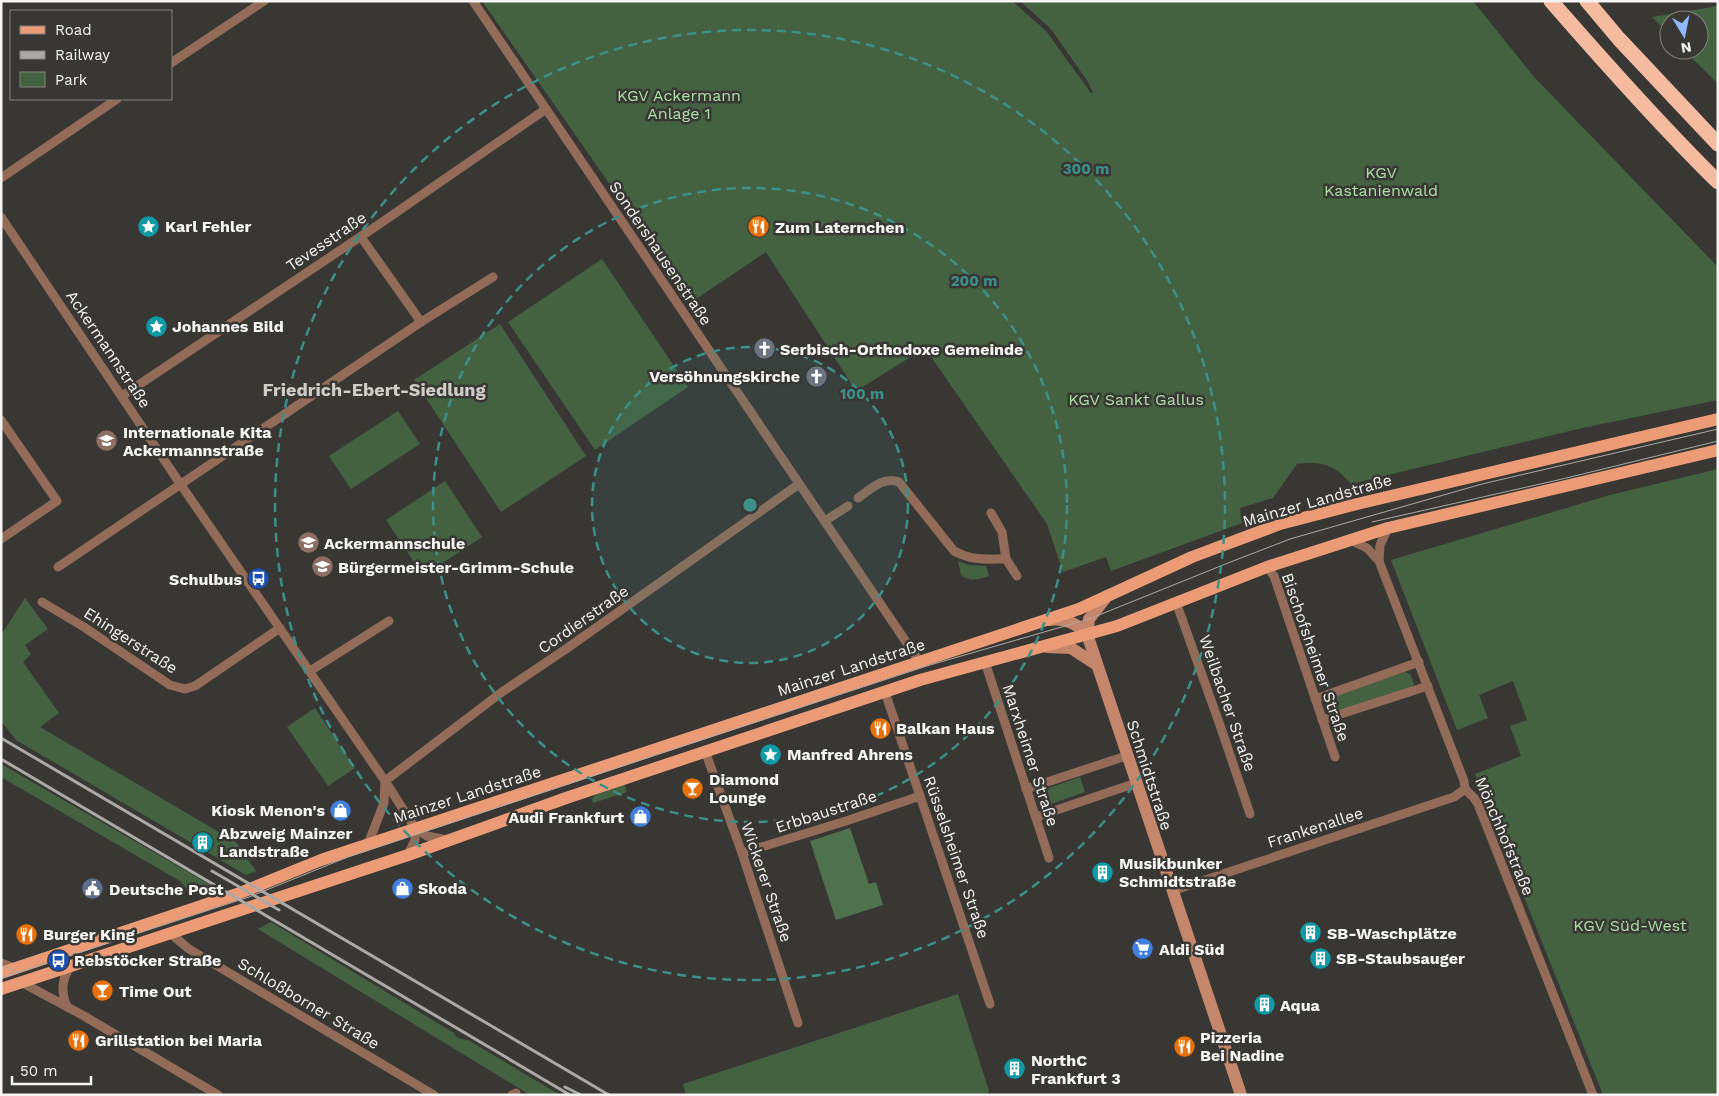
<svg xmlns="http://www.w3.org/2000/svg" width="1719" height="1096" font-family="'Work Sans',sans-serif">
	<rect width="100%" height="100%" fill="#393734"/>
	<g fill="#446242">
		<path d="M482 1H1012L1046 31 1091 93H1093L1088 82 1051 29 1020 1H1473L1534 77 1718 267V400L1578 429 1351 484C1334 464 1322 461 1297 464L1273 498 1240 508 1242 523 1111 571 1106 557 1063 572 1047 524 925 348 856 391 766 252 690 303 613 189Z"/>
		<path d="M1718 6V84L1684 50H1699V20H1669V34L1652 17Z"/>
		<path d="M602 259 688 387 595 450 508 322Z"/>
		<path d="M500 324 586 456 501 512 414 380Z"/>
		<path d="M398 411 420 444 351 489 329 456Z"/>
		<path d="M1718 469V1095H1603L1475 774 1521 756 1510 726 1527 720 1513 681 1479 695 1488 718 1457 730 1391 560 1610 495Z"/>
		<path d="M445 481 482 537 423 576 386 520Z"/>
		<path d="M958 561 969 565 986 566 989 576C977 580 971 582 961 575Z"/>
		<path d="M25 598 48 629 25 645 31 654 23 662 59 713 40 727 236 842 256 871 246 875 16 740 1 721V635Z"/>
		<path d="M1405 672 1410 674 1414 684 1411 689 1334 713 1327 711C1324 706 1324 703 1327 697Z"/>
		<path d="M315 708 355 768 328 786 287 727Z"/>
		<path d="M1 764 214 887 192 895 180 881 1 777Z"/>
		<path d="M1080 777 1085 792 1042 807 1037 792Z"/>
		<path d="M624 783 627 792 593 803 592 799 595 795Z"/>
		<path d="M271 922 454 1033 456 1037 461 1039 468 1040 560 1095H530L258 929Z"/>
		<path d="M958 994 989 1091 987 1095H686L683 1084Z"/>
	</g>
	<path fill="#50714e" d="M850 828 869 884 876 882 883 905 836 920 810 841Z"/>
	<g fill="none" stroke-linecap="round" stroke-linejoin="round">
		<g stroke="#926b59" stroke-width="9">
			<path d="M473 1 919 661"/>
			<path d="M171 63 264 1"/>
			<path d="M1 178 117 99"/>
			<path d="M1 217 181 485 385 781 415 828 427 836 447 840"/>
			<path d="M361 237 421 322"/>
			<path d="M122 396 378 225 546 109"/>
			<path d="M1 420 57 501 1 539"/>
			<path d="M858 498C871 489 883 476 899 482L954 551C973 561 985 559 1006 559"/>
			<path d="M991 513 1002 532 1006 559 1017 576"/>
			<path d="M825 521 848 506"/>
			<path d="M1350 540 1367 548 1379 561 1464 781 1465 789 1474 798 1478 804 1593 1095"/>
			<path d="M1379 561 1380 545 1388 528"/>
			<path d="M58 567 421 322 493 277"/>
			<path d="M1267 567 1274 576 1335 757"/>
			<path d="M42 602 84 627 170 685 185 689 195 686 280 628"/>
			<path d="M1176 602 1221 728 1250 814"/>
			<path d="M985 662 1049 858"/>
			<path d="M310 671 389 621"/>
			<path d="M885 692 990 1004"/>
			<path d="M1315 699 1419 662"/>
			<path d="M1322 720 1428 686"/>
			<path d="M705 751 742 853 798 1023"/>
			<path d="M385 781 502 692 566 649 799 484"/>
			<path d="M1026 789 1126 756"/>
			<path d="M1036 817 1136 783"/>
			<path d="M368 844 384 803 385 782"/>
			<path d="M742 853 846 821 920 796"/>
			<path d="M408 855 415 840V828"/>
			<path d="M1172 891 1454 797 1465 789"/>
			<path d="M171 934 189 949 434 1095"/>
			<path d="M1 963 14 968"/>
			<path d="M21 982 84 1016 218 1095"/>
			<path d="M67 1007C61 992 61 981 70 967"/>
			<path d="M512 1095 516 1093"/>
		</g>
		<g stroke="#c5876b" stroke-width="12">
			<path d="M1107 596 1089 619 1087 634 1241 1095"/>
			<path d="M1049 620C1065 618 1076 623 1087 634"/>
			<path d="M1047 647 1071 648 1097 665"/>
		</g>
		<g stroke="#eb9c77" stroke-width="12">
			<path d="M1 973 240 893 321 860 1079 609 1192 557 1280 524 1357 504 1718 419"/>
			<path d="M1 989 408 855 569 797 920 680 1117 626 1267 567 1388 528 1718 450"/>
		</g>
		<g stroke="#f5bba1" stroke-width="15">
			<path d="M1551 1C1605 63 1659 124 1718 182"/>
			<path d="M1587 1 1619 39 1718 144"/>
		</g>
		<g stroke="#aba9a7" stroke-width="1">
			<path d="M1372 522 1558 480 1718 441"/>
			<path d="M1 966 19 972"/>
			<path d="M1 978 249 897 348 857 680 747 930 665 1089 619 1228 563 1290 539 1482 484 1718 429"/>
		</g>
		<g stroke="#aba9a7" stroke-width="3">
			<path d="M1 738 609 1095"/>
			<path d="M1 759 570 1095"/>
			<path d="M212 871 279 910"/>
			<path d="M565 1087 581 1095"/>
		</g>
	</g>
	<circle cx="750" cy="505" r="158" fill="#3d8f88" fill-opacity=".12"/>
	<g fill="none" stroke="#3d8f88" stroke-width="2.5" stroke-dasharray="9 6">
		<circle cx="750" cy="505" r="158"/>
		<circle cx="750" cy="505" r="317"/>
		<circle cx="750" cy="505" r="475"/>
	</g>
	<defs>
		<symbol id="sight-disc" viewBox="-11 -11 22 22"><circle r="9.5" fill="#0f9aa8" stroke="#393734"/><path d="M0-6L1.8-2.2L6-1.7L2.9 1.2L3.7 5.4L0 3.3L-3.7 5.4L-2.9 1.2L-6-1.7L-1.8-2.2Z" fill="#fff"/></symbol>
		<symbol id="restaurant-disc" viewBox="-11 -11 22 22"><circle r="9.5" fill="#e8710a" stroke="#393734"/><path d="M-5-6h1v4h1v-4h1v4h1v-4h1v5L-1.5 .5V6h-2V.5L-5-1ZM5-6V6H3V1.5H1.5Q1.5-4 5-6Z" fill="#fff"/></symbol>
		<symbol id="church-disc" viewBox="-11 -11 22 22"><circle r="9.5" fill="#6b7280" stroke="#393734"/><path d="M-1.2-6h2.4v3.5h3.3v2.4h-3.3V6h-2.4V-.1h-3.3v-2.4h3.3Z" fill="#fff"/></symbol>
		<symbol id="school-disc" viewBox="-11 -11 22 22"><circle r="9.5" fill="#8d6e63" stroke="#393734"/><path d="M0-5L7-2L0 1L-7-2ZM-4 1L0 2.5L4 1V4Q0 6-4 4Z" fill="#fff"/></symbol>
		<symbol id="bus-disc" viewBox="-11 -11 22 22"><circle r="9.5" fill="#1a4fb4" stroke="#393734"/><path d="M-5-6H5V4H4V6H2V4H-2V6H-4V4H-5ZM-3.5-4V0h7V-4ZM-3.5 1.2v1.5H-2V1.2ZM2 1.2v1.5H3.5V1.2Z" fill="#fff"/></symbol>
		<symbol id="bar-disc" viewBox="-11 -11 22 22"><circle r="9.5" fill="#e8710a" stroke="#393734"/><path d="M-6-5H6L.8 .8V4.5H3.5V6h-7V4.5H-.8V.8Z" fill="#fff"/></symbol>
		<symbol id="shop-disc" viewBox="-11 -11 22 22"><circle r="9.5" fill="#3f7fe0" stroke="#393734"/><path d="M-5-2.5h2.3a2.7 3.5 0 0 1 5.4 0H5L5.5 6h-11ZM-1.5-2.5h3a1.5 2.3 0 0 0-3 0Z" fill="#fff"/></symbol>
		<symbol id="building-disc" viewBox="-11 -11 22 22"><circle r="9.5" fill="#0f9aa8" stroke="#393734"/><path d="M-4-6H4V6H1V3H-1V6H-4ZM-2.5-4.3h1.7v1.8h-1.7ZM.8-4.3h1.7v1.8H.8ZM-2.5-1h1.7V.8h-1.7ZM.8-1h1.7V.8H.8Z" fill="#fff"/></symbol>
		<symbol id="civic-disc" viewBox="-11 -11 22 22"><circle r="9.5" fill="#5c6f8a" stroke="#393734"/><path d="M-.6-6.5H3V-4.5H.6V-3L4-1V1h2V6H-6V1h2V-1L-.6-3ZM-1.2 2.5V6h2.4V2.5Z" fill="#fff"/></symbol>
		<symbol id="supermarket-disc" viewBox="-11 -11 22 22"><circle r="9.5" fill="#3f7fe0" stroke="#393734"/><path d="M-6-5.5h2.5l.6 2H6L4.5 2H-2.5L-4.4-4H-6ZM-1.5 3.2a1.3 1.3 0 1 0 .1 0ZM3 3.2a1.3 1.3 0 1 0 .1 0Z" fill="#fff"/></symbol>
	</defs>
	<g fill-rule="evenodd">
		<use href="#sight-disc" x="136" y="214" width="25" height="25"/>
		<use href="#restaurant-disc" x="746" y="214" width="25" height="25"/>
		<use href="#sight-disc" x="144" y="314" width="25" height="25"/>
		<use href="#church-disc" x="752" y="336" width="25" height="25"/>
		<use href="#church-disc" x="804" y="364" width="25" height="25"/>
		<use href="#school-disc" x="94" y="428" width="25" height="25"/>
		<use href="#school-disc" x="296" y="530" width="25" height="25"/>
		<use href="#school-disc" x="310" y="554" width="25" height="25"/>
		<use href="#bus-disc" x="246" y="566" width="25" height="25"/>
		<use href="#restaurant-disc" x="868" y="716" width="25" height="25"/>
		<use href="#sight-disc" x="758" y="742" width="25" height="25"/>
		<use href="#bar-disc" x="680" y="776" width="25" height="25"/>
		<use href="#shop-disc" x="328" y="798" width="25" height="25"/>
		<use href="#shop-disc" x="628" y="804" width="25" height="25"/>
		<use href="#building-disc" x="190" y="830" width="25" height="25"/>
		<use href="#building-disc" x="1090" y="860" width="25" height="25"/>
		<use href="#shop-disc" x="390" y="876" width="25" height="25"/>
		<use href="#civic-disc" x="80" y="876" width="25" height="25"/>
		<use href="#building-disc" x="1298" y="920" width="25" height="25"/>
		<use href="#restaurant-disc" x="14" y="922" width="25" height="25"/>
		<use href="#supermarket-disc" x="1130" y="936" width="25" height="25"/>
		<use href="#building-disc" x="1308" y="946" width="25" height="25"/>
		<use href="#bus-disc" x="46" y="948" width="25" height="25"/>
		<use href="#bar-disc" x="90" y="978" width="25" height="25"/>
		<use href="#building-disc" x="1252" y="992" width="25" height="25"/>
		<use href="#restaurant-disc" x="66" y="1028" width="25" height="25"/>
		<use href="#restaurant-disc" x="1172" y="1034" width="25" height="25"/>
		<use href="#building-disc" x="1002" y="1056" width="25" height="25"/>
	</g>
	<g text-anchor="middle" stroke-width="5" stroke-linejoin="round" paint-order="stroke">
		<g font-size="16" fill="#aae0a6" stroke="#393734">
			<text x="679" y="101">KGV Ackermann<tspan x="679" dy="18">Anlage 1</tspan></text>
			<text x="1381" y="178">KGV<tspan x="1381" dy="18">Kastanienwald</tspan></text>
			<text x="1136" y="405">KGV Sankt Gallus</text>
			<text x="1630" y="931">KGV Süd-West</text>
		</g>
		<g font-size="16" font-weight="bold" fill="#f5f4f2" stroke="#393734" text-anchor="start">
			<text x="165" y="232">Karl Fehler</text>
			<text x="775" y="233">Zum Laternchen</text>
			<text x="172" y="332">Johannes Bild</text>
			<text x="780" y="355">Serbisch-Orthodoxe Gemeinde</text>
			<text x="800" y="382" text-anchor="end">Versöhnungskirche</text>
			<text x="123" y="438">Internationale Kita<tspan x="123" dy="18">Ackermannstraße</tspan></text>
			<text x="324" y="549">Ackermannschule</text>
			<text x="338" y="573">Bürgermeister-Grimm-Schule</text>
			<text x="242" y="585" text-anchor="end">Schulbus</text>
			<text x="896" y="734">Balkan Haus</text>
			<text x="787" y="760">Manfred Ahrens</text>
			<text x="709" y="785">Diamond<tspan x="709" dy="18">Lounge</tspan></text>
			<text x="325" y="816" text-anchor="end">Kiosk Menon's</text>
			<text x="624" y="823" text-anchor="end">Audi Frankfurt</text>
			<text x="219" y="839">Abzweig Mainzer<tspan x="219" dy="18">Landstraße</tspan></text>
			<text x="1119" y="869">Musikbunker<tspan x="1119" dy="18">Schmidtstraße</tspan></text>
			<text x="418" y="894">Skoda</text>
			<text x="109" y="895">Deutsche Post</text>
			<text x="1327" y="939">SB-Waschplätze</text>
			<text x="43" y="940">Burger King</text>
			<text x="1159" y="955">Aldi Süd</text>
			<text x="1336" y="964">SB-Staubsauger</text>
			<text x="74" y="966">Rebstöcker Straße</text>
			<text x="119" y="997">Time Out</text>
			<text x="1280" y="1011">Aqua</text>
			<text x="1200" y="1043">Pizzeria<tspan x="1200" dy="18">Bei Nadine</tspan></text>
			<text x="95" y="1046">Grillstation bei Maria</text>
			<text x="1031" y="1066">NorthC<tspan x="1031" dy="18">Frankfurt 3</tspan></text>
		</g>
		<g font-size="16" fill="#f5f4f2" stroke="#393734">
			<text transform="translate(326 241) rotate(-34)" y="6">Tevesstraße</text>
			<text transform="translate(661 253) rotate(56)" y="6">Sondershausenstraße</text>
			<text transform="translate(109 349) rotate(56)" y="6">Ackermannstraße</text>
			<text transform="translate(1317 500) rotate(-16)" y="6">Mainzer Landstraße</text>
			<text transform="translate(583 619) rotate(-35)" y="6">Cordierstraße</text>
			<text transform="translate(131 640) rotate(33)" y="6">Ehingerstraße</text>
			<text transform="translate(1316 657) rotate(71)" y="6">Bischofsheimer Straße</text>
			<text transform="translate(851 667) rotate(-18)" y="6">Mainzer Landstraße</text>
			<text transform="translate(1228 703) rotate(71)" y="6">Weilbacher Straße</text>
			<text transform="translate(1031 755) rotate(72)" y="6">Marxheimer Straße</text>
			<text transform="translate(1150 775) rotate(72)" y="6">Schmidtstraße</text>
			<text transform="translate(467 794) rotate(-18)" y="6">Mainzer Landstraße</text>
			<text transform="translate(826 811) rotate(-18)" y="6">Erbbaustraße</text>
			<text transform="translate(1315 827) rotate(-18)" y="6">Frankenallee</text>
			<text transform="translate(1505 836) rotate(67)" y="6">Mönchhofstraße</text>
			<text transform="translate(957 857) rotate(71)" y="6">Rüsselsheimer Straße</text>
			<text transform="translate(767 882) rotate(71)" y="6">Wickerer Straße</text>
			<text transform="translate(309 1003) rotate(31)" y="6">Schloßborner Straße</text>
		</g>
		<g font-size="18" font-weight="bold" fill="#cfcdc8" stroke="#393734">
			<text x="374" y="396">Friedrich-Ebert-Siedlung</text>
		</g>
	</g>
	<circle cx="750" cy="505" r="8" fill="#3d8f88" stroke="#393734" stroke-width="2.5"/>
	<g font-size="15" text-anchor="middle" font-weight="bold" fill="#3d8f88" stroke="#393734" stroke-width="5" stroke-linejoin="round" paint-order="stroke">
		<text x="1086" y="174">300 m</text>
		<text x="974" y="286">200 m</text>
		<text x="862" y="399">100 m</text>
	</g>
	<rect width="1719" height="1096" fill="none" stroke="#f5f4f2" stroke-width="5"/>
	<rect x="10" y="10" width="162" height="90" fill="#393734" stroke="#848380"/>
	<rect x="20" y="26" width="25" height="8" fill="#eb9c77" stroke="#848380"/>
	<text x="55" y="35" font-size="15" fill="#f5f4f2">Road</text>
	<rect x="20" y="51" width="25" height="8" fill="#aba9a7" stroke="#848380"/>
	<text x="55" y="60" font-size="15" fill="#f5f4f2">Railway</text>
	<rect x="20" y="72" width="25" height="15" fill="#446242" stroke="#848380"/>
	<text x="55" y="85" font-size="15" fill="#f5f4f2">Park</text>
	<g transform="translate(1684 35) rotate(170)"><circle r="24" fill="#393734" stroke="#848380"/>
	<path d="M0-4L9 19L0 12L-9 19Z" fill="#8fb8fd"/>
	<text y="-8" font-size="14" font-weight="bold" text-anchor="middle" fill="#f5f4f2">N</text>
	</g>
	<path d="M12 1076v8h79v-8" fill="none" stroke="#f5f4f2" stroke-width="2.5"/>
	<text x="20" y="1076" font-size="15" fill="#f5f4f2" stroke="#393734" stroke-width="4" paint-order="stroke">50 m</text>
</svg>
